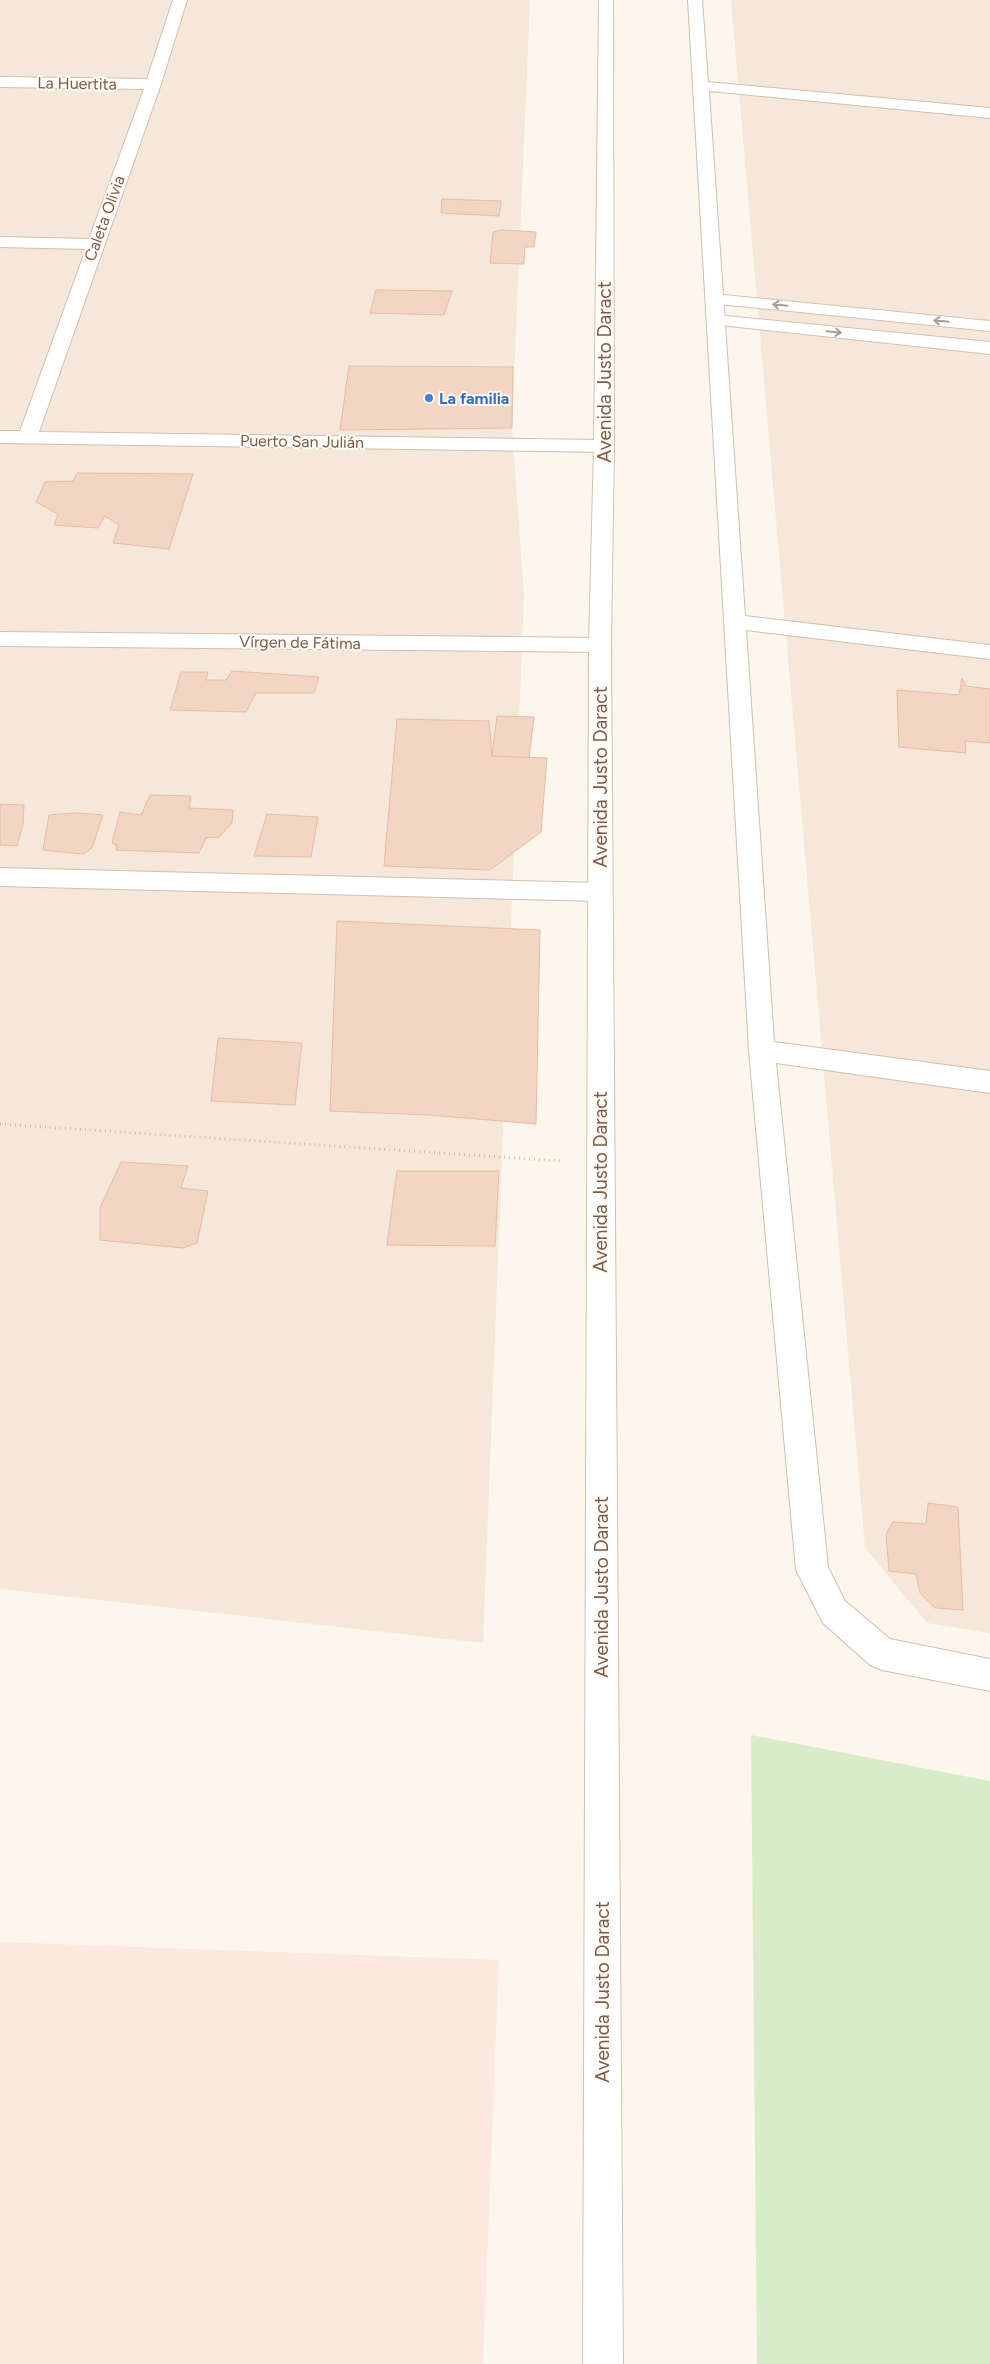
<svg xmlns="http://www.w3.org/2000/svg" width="990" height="2364" font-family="Figtree,sans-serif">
	<rect width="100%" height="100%" fill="#fdf6ec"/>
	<g fill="#f5e8da">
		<path d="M0 0H530L512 428 524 595 483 1643 0 1589Z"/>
		<path d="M731 0H990V1633L927 1623 865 1548Z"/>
	</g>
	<path fill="#fde8e0" d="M0 1942 499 1960 483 2364H0Z"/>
	<path fill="#d8ecc9" d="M751 1735 990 1781V2364H757Z"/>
	<g fill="#f3d5c3" stroke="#e6bba3">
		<path d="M442 199 501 201 499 216 441 213Z"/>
		<path d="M502 230 536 232 534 247H525L524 264 490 263 493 232Z"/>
		<path d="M376 290 452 291 444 315 370 313Z"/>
		<path d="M349 366 513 367 512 428 340 430Z"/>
		<path d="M77 473 193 474 169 549 113 543 119 525 105 516 98 528 54 525 58 514 36 502 45 482 73 481Z"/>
		<path d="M232 671 319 677 314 693H256L246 712 170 710 181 672H208L206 680H226Z"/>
		<path d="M962 678 966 686 990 689V743L965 741 966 753 899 747 897 690 959 695Z"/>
		<path d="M497 716 534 717 529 758 492 756Z"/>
		<path d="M397 719 489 721 492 756 547 758 541 832 490 870 384 866Z"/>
		<path d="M150 795 191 796 189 808 233 810 232 823 219 837 206 838 199 853 116 850 117 845 112 843 120 812 141 815Z"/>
		<path d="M0 804 24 805 23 824 17 846 0 845Z"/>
		<path d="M76 813 103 815 92 848 83 854 43 850 49 815Z"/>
		<path d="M267 814 318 817 311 857 254 856Z"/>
		<path d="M337 921 540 930 536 1124 429 1115 330 1111Z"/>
		<path d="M218 1038 302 1043 295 1105 211 1101Z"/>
		<path d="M121 1162 188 1166 181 1188 208 1191 197 1243 183 1248 100 1240V1208Z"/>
		<path d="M397 1171H499L495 1246 387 1245Z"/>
		<path d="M928 1503 958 1507 963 1610 935 1608 920 1593 916 1574 889 1571 886 1534 893 1522 926 1524Z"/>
	</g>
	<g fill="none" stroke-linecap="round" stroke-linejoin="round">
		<defs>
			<g id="street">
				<path d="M173 0H187L161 84 39 432 604 440 611 442 614 446 611 450 604 452 0 443V431H20L86 249 0 247V237L89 239 144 89 0 87V77L147 79Z"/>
				<path d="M688 0H702L708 82 990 108V118L709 91 745 616 990 645V659L746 630 774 1042 990 1071V1093L776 1063 828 1567 845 1601 890 1639 990 1659V1691L882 1670 870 1665 823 1623 796 1570 749 1051Z"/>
				<path d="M0 632 600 638 608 640 611 645 608 650 600 652 0 646Z"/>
				<path d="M0 868 600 883 609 886 612 892 609 898 600 901 0 886Z"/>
			</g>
			<g id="secondary">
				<path d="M599 0H613L614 446 611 645 623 2364H583L589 645 594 446Z"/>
				<path d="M714 294 990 321V331L708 303 705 299 708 295Z"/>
				<path d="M716 315 990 342V354L710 324 707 320 710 316Z"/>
			</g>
		</defs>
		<use href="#street" stroke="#d1beb0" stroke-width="2"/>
		<use href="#secondary" stroke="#d6c0b0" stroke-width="2"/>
		<path stroke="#d9b8a5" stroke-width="3" stroke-dasharray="1 4" stroke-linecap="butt" d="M0 1124 560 1161"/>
		<use href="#street" fill="#fff" fill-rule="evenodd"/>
		<use href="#secondary" fill="#fff" fill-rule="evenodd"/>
	</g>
	<defs><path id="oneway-shaft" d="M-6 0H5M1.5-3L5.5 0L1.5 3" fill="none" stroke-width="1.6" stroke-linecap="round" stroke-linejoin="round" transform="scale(1.25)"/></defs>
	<g stroke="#af9d94">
		<use href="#oneway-shaft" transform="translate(780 305) rotate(-174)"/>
		<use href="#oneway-shaft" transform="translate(941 321) rotate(-174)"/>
		<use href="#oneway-shaft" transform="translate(834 332) rotate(6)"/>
	</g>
	<circle fill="#3f7fe0" stroke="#fffaf3" stroke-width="2" cx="429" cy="398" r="5"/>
	<g text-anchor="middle" stroke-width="4" stroke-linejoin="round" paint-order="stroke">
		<g font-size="16" fill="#7a5c4d" stroke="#fffaf3">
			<text transform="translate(77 83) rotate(1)" y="6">La Huertita</text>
			<text transform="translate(104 218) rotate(-70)" y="6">Caleta Olivia</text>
			<text transform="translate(302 441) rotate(1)" y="6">Puerto San Julián</text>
			<text transform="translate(300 642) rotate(1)" y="6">Vírgen de Fátima</text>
		</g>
		<g font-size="16" font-weight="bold" fill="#366cbe" stroke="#fffaf3" text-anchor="start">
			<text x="439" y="404">La familia</text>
		</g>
		<g font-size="19" fill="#7a5c4d" stroke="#fffaf3">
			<text transform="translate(604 372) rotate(-90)" y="7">Avenida Justo Daract</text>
			<text transform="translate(600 777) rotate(-90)" y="7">Avenida Justo Daract</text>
			<text transform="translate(600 1182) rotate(-90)" y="7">Avenida Justo Daract</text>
			<text transform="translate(601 1587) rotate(-90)" y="7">Avenida Justo Daract</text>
			<text transform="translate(602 1992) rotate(-90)" y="7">Avenida Justo Daract</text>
		</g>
	</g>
</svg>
